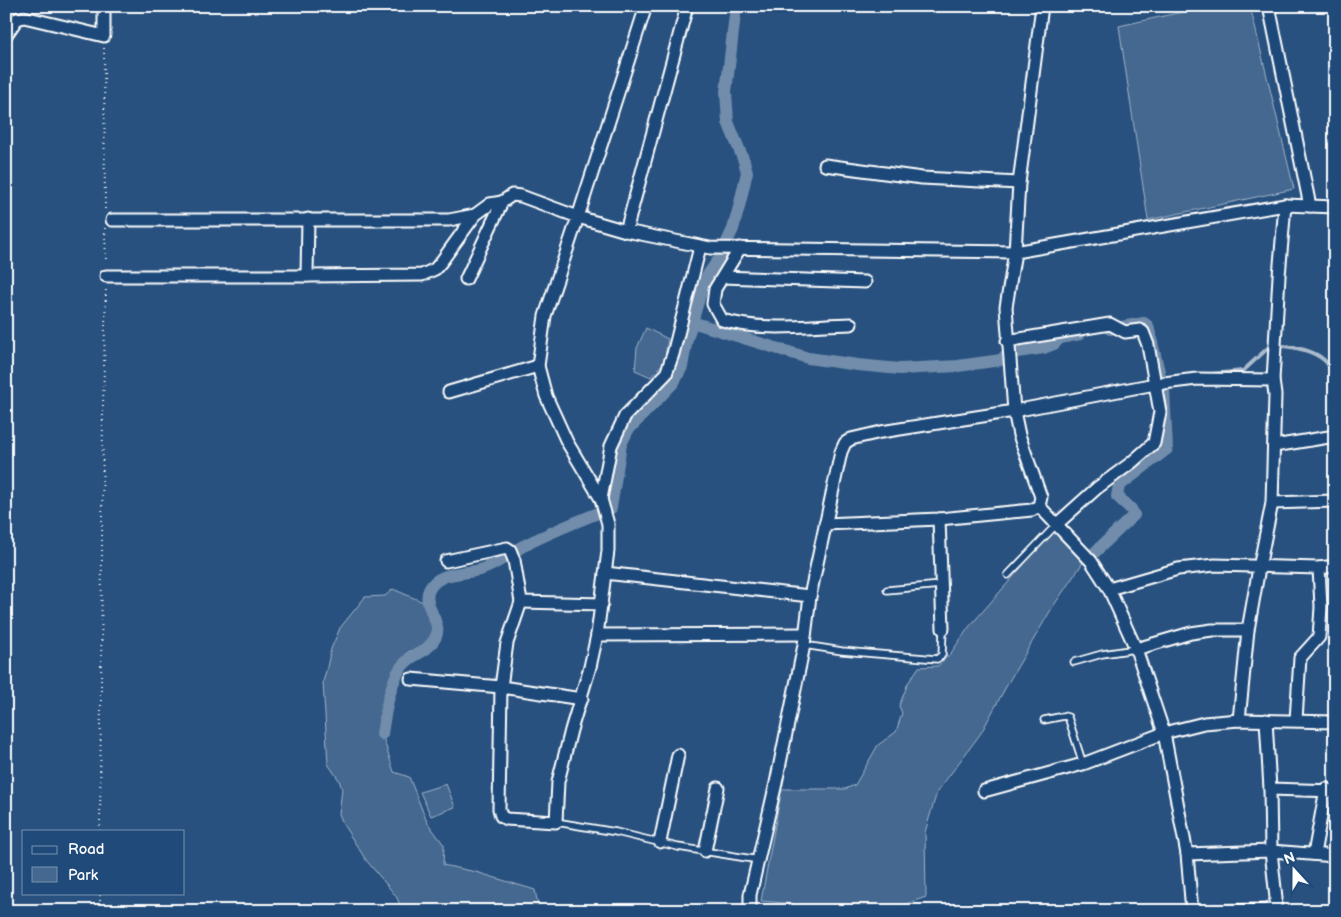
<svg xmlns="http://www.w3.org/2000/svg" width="1341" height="917" font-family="'Balsamiq Sans',sans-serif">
	<rect width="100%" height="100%" fill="#28517f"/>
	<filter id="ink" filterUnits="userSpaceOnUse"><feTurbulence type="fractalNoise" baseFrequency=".02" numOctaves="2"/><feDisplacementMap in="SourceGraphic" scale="10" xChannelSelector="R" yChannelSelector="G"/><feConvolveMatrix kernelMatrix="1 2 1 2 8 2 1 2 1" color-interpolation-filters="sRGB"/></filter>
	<g filter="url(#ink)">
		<g fill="#446890" stroke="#a2b4c8">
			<path d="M1209 6H1250L1294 189 1148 220 1119 26Z"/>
			<path d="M646 328 668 339 664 362 651 377 635 370 637 348Z"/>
			<path d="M1054 532 1069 544 1084 561 1052 608 1008 683 981 733 937 792 925 832 926 897 903 905 904 911H797V907L794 904 761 901 781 793 784 789H845L855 785 878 745 896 732 902 713 899 706 908 683 919 667 938 666 951 653 969 627 1050 535Z"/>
			<path d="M393 589 423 602 432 621V637L420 647 408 652 399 663 383 700 379 734H382L394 772 409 777 427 822 444 845 443 865 476 872 535 890 539 911H403L396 896 366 860 344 826 339 814 342 789 339 780 328 764 323 682 327 667 331 649 340 628 365 597 385 596Z"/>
			<path d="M446 784 455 807 431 816 420 792Z"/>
		</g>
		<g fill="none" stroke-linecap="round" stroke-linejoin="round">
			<g stroke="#aabbcd" stroke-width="4">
				<path d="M1283 346C1296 347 1314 351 1324 360 1329 364 1332 371 1335 377"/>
				<path d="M1211 374 1243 371 1269 347"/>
				<path d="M1160 377 1169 378"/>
			</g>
			<g stroke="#718dab" stroke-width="12">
				<path d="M692 322 808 358 858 365 900 369 958 366 1001 360 1006 355"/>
				<path d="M1110 329 1144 323 1148 326 1161 380"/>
				<path d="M1017 352 1044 348 1054 344 1060 338 1080 334"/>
				<path d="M1092 555 1134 515 1131 509 1117 496 1119 486 1167 449 1164 390"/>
				<path d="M382 734C385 715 390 677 405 663 416 652 425 654 434 640 446 624 421 607 429 590 437 572 463 574 480 570 496 565 509 554 523 546 553 531 580 520 611 508L621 444 628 430 674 382 682 367 687 339 700 295 707 276 719 259 733 229 739 207 747 172 744 161 728 122 726 92 736 6"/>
			</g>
			<defs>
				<g id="lane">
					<path d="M1008 575 1057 524"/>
					<path d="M887 590 941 585"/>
					<path d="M804 645 842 651 937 659 942 655 943 629"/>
					<path d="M1074 662 1102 654 1136 649"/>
					<path d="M1044 720 1064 716 1068 717 1083 764"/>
					<path d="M556 822 616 832 678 847 759 860"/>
				</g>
				<g id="street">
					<path d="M646 6 578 217 626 231 710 248 1015 252 1285 205 1335 207"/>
					<path d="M1269 6 1310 206"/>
					<path d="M6 35 17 19 24 17 104 36V6"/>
					<path d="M825 165 922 178 1019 183"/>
					<path d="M112 220H449L475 215 490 204 502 202"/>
					<path d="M626 231 686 10 685 6"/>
					<path d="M740 248 715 289 713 304 722 320C763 332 809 325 851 324"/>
					<path d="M106 276H307L422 275 435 269 441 262 475 215"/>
					<path d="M307 276 308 219"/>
					<path d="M723 277 865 282"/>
					<path d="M1007 341 1110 324 1125 332 1140 330 1143 332 1148 345 1160 412 1154 443 1131 463 1097 488 1057 524"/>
					<path d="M449 392 538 366"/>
					<path d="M1274 446 1335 436"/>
					<path d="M601 499 611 446 625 416 666 374 673 354 700 247"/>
					<path d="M1272 503 1335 501"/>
					<path d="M1039 506 1091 561 1109 589 1136 649 1164 733 1187 854 1192 911"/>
					<path d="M939 519 943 629"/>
					<path d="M825 524 939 519 1032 510 1039 506 1041 497 1019 435 1014 411 1006 307 1015 252 1019 183 1042 6"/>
					<path d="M446 561 507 548 510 550 514 560 521 602 507 643 501 687 499 809 501 816 506 819 556 822 558 782 571 730 590 667 597 635 608 551V524L601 499 567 442 546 396 538 366 545 316 578 217 521 196 512 195 502 202 466 279"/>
					<path d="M605 573 810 596"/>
					<path d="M1109 589 1178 569 1215 565 1319 568 1335 566"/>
					<path d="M521 602 602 604"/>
					<path d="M597 635 805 634"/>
					<path d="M1136 649 1191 633 1212 630H1248"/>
					<path d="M411 679 501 687 582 699"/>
					<path d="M1239 720 1248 630 1259 568 1272 503 1275 395 1273 380 1279 276 1285 205"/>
					<path d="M1266 720 1270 789 1335 791"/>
					<path d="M1296 720 1300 658 1319 637 1321 607 1319 568"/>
					<path d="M984 791 1083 764 1164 733 1204 723 1239 720 1335 722"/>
					<path d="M660 842 678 755"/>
					<path d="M705 851 718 788"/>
					<path d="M1187 854 1271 851 1335 856"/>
					<path d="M1314 854 1326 789"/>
					<path d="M750 911V895L776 783 804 645 810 596 841 452 845 443 851 439 881 432 1014 411 1155 384 1197 379 1273 380"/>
					<path d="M1214 911 1266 910 1275 907 1276 898 1271 851 1270 789"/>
				</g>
			</defs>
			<use href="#lane" stroke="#fff" stroke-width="9"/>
			<use href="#street" stroke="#fff" stroke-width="15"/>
			<g stroke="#fff" stroke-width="2" stroke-dasharray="1 4" stroke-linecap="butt">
				<path d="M104 48 105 211"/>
				<path d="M105 228 106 263"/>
				<path d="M100 831 103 405 106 288"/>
				<path d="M100 911V893"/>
			</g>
			<use href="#lane" stroke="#1f4a7a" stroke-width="5.5"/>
			<use href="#street" stroke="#1f4a7a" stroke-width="11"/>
		</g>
	</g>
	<rect width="1341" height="917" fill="none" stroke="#1f4a7a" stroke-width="25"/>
	<rect x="12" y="12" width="1316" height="892" fill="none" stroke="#fff" stroke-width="2" filter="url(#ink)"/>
	<rect x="22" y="830" width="162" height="65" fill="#1f4a7a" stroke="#7992af"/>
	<rect x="32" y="846" width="25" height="8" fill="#1f4a7a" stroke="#7992af"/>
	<text x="68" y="854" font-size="15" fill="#ffffff">Road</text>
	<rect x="32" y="867" width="25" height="15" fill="#446890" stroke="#7992af"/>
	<text x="68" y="880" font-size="15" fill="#ffffff">Park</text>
	<g transform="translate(1294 870) rotate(339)" stroke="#1f4a7a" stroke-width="4" paint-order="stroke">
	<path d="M0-4L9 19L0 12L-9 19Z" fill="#ffffff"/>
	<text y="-8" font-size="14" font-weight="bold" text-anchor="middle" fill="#ffffff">N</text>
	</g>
</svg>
